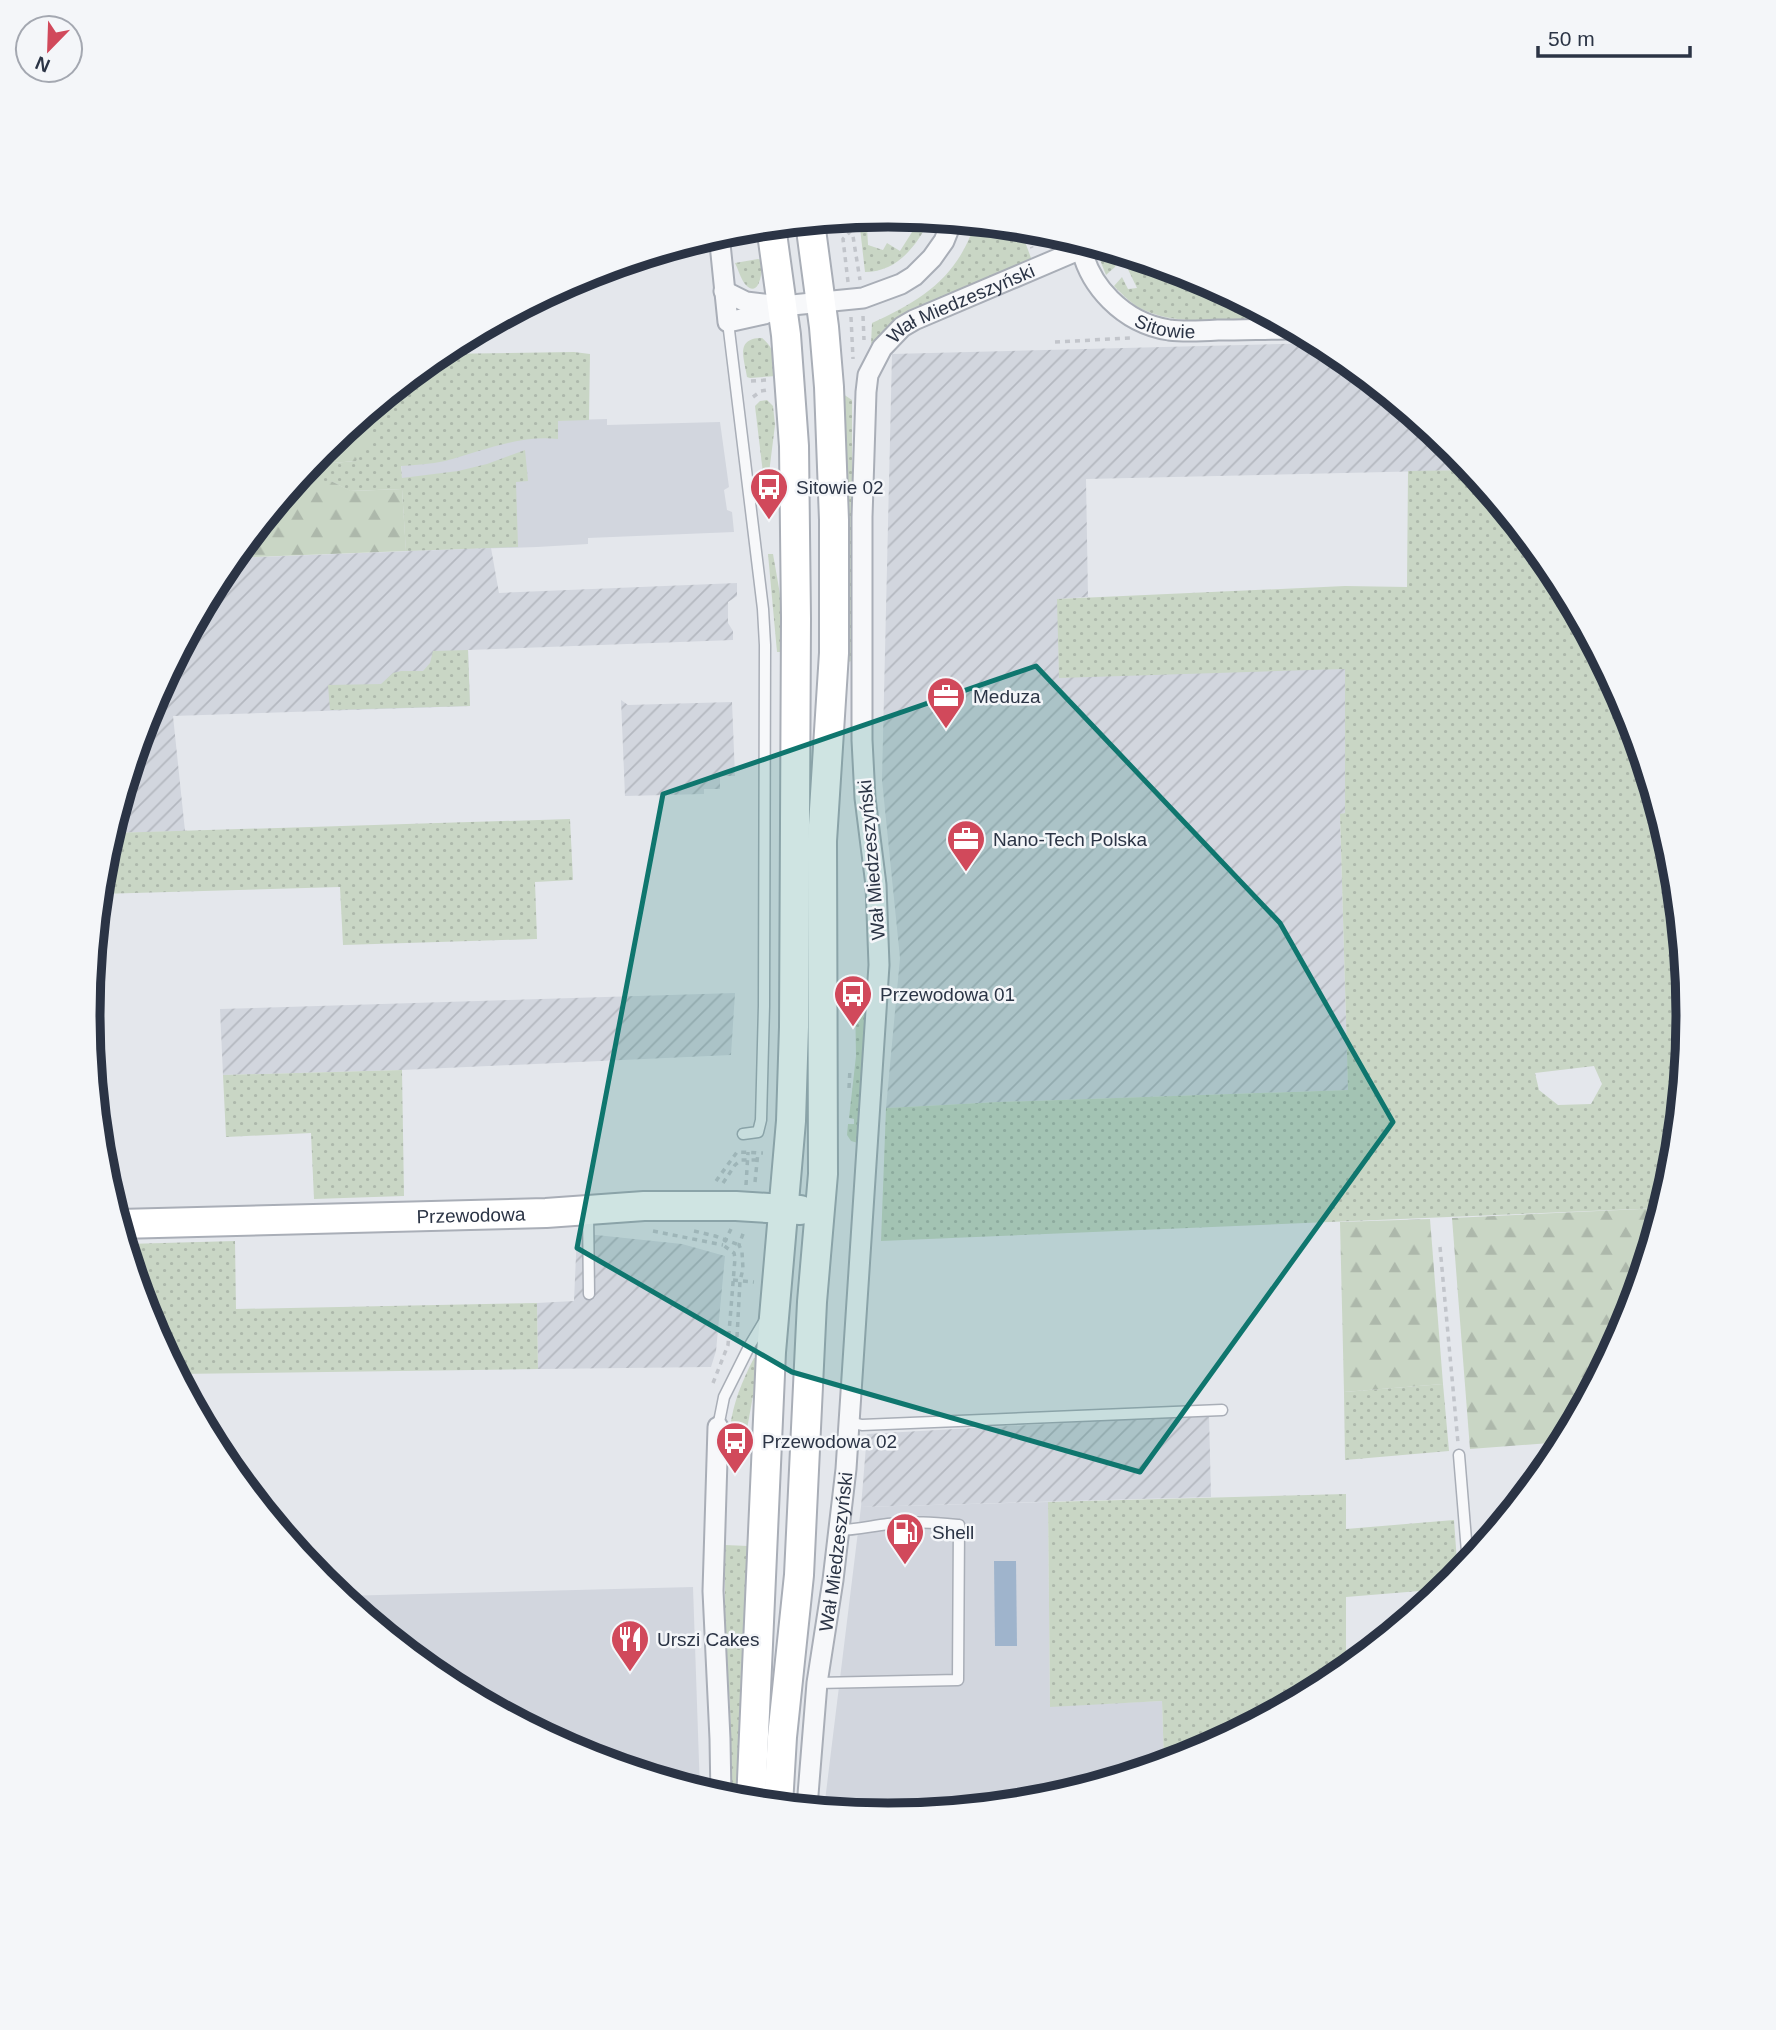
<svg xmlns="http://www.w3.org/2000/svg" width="1776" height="2030" font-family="Arial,sans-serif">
	<defs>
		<pattern id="industrial-furrows" width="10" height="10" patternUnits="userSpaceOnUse" patternTransform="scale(1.75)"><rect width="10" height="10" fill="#d2d6de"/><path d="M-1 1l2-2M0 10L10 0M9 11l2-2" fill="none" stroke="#b4b8c0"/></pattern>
		<pattern id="grass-dots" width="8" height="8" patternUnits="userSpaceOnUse" patternTransform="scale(1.75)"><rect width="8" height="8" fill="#c9d6c5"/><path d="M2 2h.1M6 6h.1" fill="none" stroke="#adb8ab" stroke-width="1.8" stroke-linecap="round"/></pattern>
		<pattern id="forest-firs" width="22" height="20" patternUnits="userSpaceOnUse" patternTransform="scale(1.75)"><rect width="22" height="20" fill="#c9d6c5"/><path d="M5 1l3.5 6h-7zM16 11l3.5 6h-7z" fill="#adb8ab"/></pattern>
	</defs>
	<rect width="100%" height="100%" fill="#e4e7ec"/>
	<g fill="#d2d6de">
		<path d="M607 419V425L720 422 729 487 724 490 727 510 732 512 734 532 588 538V544L537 547 406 551 399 425Z"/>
		<path d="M1048 1502 1050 1706 1162 1701 1164 1764 1044 1800 888 1815 824 1809 861 1507Z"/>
		<path d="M693 1587 700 1791 581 1754 443 1680 340 1596Z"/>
	</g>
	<g fill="url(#industrial-furrows)">
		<path d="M1320 343 1333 350 1454 449 1471 470 1086 479 1088 597 1058 599 1059 677 1345 668V813L1340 815 1348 1090 998 1102 886 1108 900 958 882 780 892 354Z"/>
		<path d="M491 548 499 593 737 583V596L728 602V623L733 631V640L468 650 470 706 173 716 185 831 111 833 149 708 223 570 232 558Z"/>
		<path d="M621 700 628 705 732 702 735 776H720V789H704V794L625 796Z"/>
		<path d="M735 993 731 1055 402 1070 223 1075 220 1009Z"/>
		<path d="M577 1233 682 1244 725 1256 716 1351 711 1367 538 1369 537 1303 574 1301Z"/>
		<path d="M1209 1415 1211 1497 861 1507 867 1434Z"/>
	</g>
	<g fill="url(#grass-dots)" fill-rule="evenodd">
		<path d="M921 218 930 219C917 245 898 272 865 272L860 228 864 224 867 227 868 245 883 250 887 243 900 251Z"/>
		<path d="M975 223 1020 228 1031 258 1028 263 914 308 889 325 871 344 872 323C921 301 958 277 975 223Z"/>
		<path d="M1094 245 1195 276 1247 304 1248 320C1216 321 1173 324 1144 310 1132 305 1123 295 1114 286L1122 277 1128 289 1137 288 1122 257 1118 258 1115 267 1106 275Z"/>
		<path d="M758 259 762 260C763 268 760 301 745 284 741 279 738 269 735 263Z"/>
		<path d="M762 338C775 348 775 361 776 376L750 378 747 377C744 358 735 338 762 338Z"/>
		<path d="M574 352 590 354 589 420 558 421V439C518 435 483 451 445 461 431 464 415 465 401 466L402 478 458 471 487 464 525 450 528 481 516 482 518 547 406 551 402 489 350 491 331 481H296L308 465 356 461 373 426H350L438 354Z"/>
		<path d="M843 394 852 400V661L848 662Z"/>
		<path d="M767 400 773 406 775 425 768 481 764 482 755 406 760 401Z"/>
		<path d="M1471 470 1554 571 1628 709 1673 859 1688 1015 1673 1172 1662 1208 881 1241 886 1108 998 1102 1348 1090 1340 814 1345 813V669L1059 678 1057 599 1345 586 1407 587 1408 471ZM1594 1066 1602 1084 1591 1104 1558 1105 1539 1090 1535 1073Z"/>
		<path d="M768 554H773L781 600 782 652H777Z"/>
		<path d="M468 650 470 706 330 710 328 685 381 684 393 673 401 671H423L430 663 433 651Z"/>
		<path d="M570 819 573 880 535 882 537 939 343 945 340 887 99 894 103 858 111 833Z"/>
		<path d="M868 992 858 1143 851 1141 847 1135 848 1124H854V1119L849 1118 856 1056 855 997 857 994Z"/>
		<path d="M402 1070 404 1196 314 1199 311 1133 226 1137 223 1075Z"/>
		<path d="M235 1241 236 1309 537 1303 538 1369 176 1374 148 1321 127 1251V1244Z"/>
		<path d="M754 1358H757L756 1379 747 1429 730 1428C733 1403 742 1381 754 1358Z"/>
		<path d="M1443 1384 1449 1451 1345 1460 1344 1392Z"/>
		<path d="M1346 1494V1529L1454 1520 1458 1576 1444 1589 1346 1597V1670L1332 1681 1194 1755 1164 1764 1162 1701 1050 1707 1048 1502Z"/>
		<path d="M725 1545 748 1546 738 1801 732 1800 730 1705 725 1648Z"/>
	</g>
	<g fill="url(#forest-firs)">
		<path d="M350 426H373L370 440 356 461 308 465 322 449Z"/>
		<path d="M296 481H331L351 491 402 489 406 551 232 558Z"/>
		<path d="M1662 1208 1627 1322 1563 1442 1470 1449 1452 1218Z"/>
		<path d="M1430 1219 1443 1384 1344 1392 1340 1222Z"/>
	</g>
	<path fill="#9fb4cc" d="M994 1561H1016L1017 1646H995Z"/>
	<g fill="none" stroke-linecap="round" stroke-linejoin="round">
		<defs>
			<g id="lane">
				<path d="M891 215 892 222"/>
				<path d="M728 322 763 609 765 645 764 1006 761 1120 758 1132 743 1134"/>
				<path d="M588 1211 589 1294"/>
				<path d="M849 1422 862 1425 1222 1410"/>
				<path d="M718 1427 724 1397 750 1345 765 1320"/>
				<path d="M1459 1455 1468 1564"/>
				<path d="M817 1683 958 1680 959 1525C935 1523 912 1521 888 1524 871 1526 855 1530 839 1530"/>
			</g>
			<g id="street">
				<path d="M719 234 728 322 764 314 777 308"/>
				<path id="s1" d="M1080 241C1087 286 1124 323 1169 330 1185 332 1202 331 1218 330 1243 330 1269 329 1294 329"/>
				<path d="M724 291 746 302 782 306 863 298 901 284 914 276 932 258 944 241 952 221"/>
				<path d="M718 1427 713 1591 720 1739 721 1797"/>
				<path id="s2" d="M807 1807 817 1683 833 1580 846 1469 879 965 876 885 865 798 862 740V517L866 392 868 375 882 348 902 327 914 320 1081 249"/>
			</g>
			<g id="secondary">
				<path id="s3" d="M119 1224 546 1213 644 1206H736L800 1210"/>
				<path d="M751 1802 771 1352 791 1121 794 1027 796 618 794 446 786 335 771 226"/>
				<path d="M778 1805 782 1737 799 1575 812 1302 823 1174 822 841 834 653V520L829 387 824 327 810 222"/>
			</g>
		</defs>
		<use href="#lane" stroke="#a9aeb7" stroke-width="13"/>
		<use href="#street" stroke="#a9aeb7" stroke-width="23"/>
		<use href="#secondary" stroke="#a9aeb7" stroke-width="32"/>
		<g stroke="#c2c5cb" stroke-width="3.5" stroke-dasharray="5 5" stroke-linecap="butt">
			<path d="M845 219 852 230 860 280"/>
			<path d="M835 228 850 218"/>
			<path d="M1024 228 1032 248"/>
			<path d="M1036 229 1042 244"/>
			<path d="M848 282 843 239 864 217"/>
			<path d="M863 316 864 340"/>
			<path d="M851 317 853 359"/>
			<path d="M1055 342 1130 338"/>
			<path d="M751 381 768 380"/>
			<path d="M753 397 761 391 767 390"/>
			<path d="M849 1088 850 1068"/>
			<path d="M716 1181 737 1152 763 1153"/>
			<path d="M755 1182 758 1152"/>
			<path d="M723 1183 735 1165 741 1160H759"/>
			<path d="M746 1185 748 1152"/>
			<path d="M653 1231 723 1245"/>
			<path d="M694 1231 715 1236 739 1245"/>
			<path d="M1440 1247 1458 1443"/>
			<path d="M733 1280 754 1282"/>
			<path d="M737 1337 740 1281 743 1269 742 1252 739 1245 744 1231"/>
			<path d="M713 1383 728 1345 735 1258 734 1253 723 1245 731 1229"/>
		</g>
		<use href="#lane" stroke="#f7f8fa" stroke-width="10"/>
		<use href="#street" stroke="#f7f8fa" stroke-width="19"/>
		<use href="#secondary" stroke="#fff" stroke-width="28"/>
	</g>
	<path fill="#0f766e" fill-opacity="0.2" stroke="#0f766e" stroke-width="5" stroke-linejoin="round" d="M1036 666 1280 923 1393 1122 1140 1472 792 1372 577 1248 663 794Z"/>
	<defs>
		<symbol id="bus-pin" viewBox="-11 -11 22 30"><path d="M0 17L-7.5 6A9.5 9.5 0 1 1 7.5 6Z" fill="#d1495b" stroke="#f4f6f9"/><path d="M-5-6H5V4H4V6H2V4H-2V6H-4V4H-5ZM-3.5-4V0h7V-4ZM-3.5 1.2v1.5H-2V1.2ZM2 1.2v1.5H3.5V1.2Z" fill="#fff"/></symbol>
		<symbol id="office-pin" viewBox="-11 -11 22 30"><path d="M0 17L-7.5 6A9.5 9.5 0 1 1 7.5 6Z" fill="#d1495b" stroke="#f4f6f9"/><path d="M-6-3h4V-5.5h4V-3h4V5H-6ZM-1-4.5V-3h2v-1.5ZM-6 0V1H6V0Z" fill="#fff"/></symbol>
		<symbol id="fuel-pin" viewBox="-11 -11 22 30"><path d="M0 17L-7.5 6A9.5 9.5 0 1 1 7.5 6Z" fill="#d1495b" stroke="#f4f6f9"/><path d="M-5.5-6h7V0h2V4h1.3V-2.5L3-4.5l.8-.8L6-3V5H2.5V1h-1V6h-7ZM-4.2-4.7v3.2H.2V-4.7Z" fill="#fff"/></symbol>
		<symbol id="restaurant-pin" viewBox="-11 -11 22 30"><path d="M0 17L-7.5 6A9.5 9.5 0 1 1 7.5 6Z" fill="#d1495b" stroke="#f4f6f9"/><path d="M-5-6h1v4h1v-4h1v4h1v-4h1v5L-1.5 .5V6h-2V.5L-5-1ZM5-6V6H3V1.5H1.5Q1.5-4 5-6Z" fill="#fff"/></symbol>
	</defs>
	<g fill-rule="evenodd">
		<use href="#bus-pin" x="747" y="465" width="44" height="60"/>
		<use href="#office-pin" x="924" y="674" width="44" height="60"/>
		<use href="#office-pin" x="944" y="817" width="44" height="60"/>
		<use href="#bus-pin" x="831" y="972" width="44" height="60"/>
		<use href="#bus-pin" x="713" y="1419" width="44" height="60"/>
		<use href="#fuel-pin" x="883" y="1510" width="44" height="60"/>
		<use href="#restaurant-pin" x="608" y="1617" width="44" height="60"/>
	</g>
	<g text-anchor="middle" stroke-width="5" stroke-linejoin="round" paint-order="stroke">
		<g font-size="19" fill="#2b3445" stroke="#f4f6f9">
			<text dy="7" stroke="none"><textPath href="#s2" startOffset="1559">Wał Miedzeszyński</textPath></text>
			<text dy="7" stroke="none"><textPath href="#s1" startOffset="130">Sitowie</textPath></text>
			<text transform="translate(871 860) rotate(-95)" y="7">Wał Miedzeszyński</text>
			<text dy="7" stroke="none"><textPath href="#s3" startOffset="352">Przewodowa</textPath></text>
			<text dy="7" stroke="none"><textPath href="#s2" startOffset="257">Wał Miedzeszyński</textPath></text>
		</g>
		<g font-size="19" fill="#2b3445" stroke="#f4f6f9" text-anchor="start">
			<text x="796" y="494">Sitowie 02</text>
			<text x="973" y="703">Meduza</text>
			<text x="993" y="846">Nano-Tech Polska</text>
			<text x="880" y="1001">Przewodowa 01</text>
			<text x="762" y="1448">Przewodowa 02</text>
			<text x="932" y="1539">Shell</text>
			<text x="657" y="1646">Urszi Cakes</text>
		</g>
	</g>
	<path d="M0 0H1776V2030H0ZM100 1015a788 788 0 1 1 1576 0a788 788 0 1 1-1576 0Z" fill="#f4f6f9" fill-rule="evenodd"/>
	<path fill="none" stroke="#2b3445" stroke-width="9" d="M100 1015a788 788 0 1 1 1576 0a788 788 0 1 1-1576 0Z"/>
	<g transform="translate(49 49) rotate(203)"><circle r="33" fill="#f4f6f9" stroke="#a4a8b1" stroke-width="2"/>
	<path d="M0-5L12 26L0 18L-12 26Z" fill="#d1495b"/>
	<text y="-10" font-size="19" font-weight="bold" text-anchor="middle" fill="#2b3445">N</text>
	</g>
	<path d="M1538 46v10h152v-10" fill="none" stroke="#2b3445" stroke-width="3.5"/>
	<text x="1548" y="46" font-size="21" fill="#2b3445" stroke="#f4f6f9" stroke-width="5" paint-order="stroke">50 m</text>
</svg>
